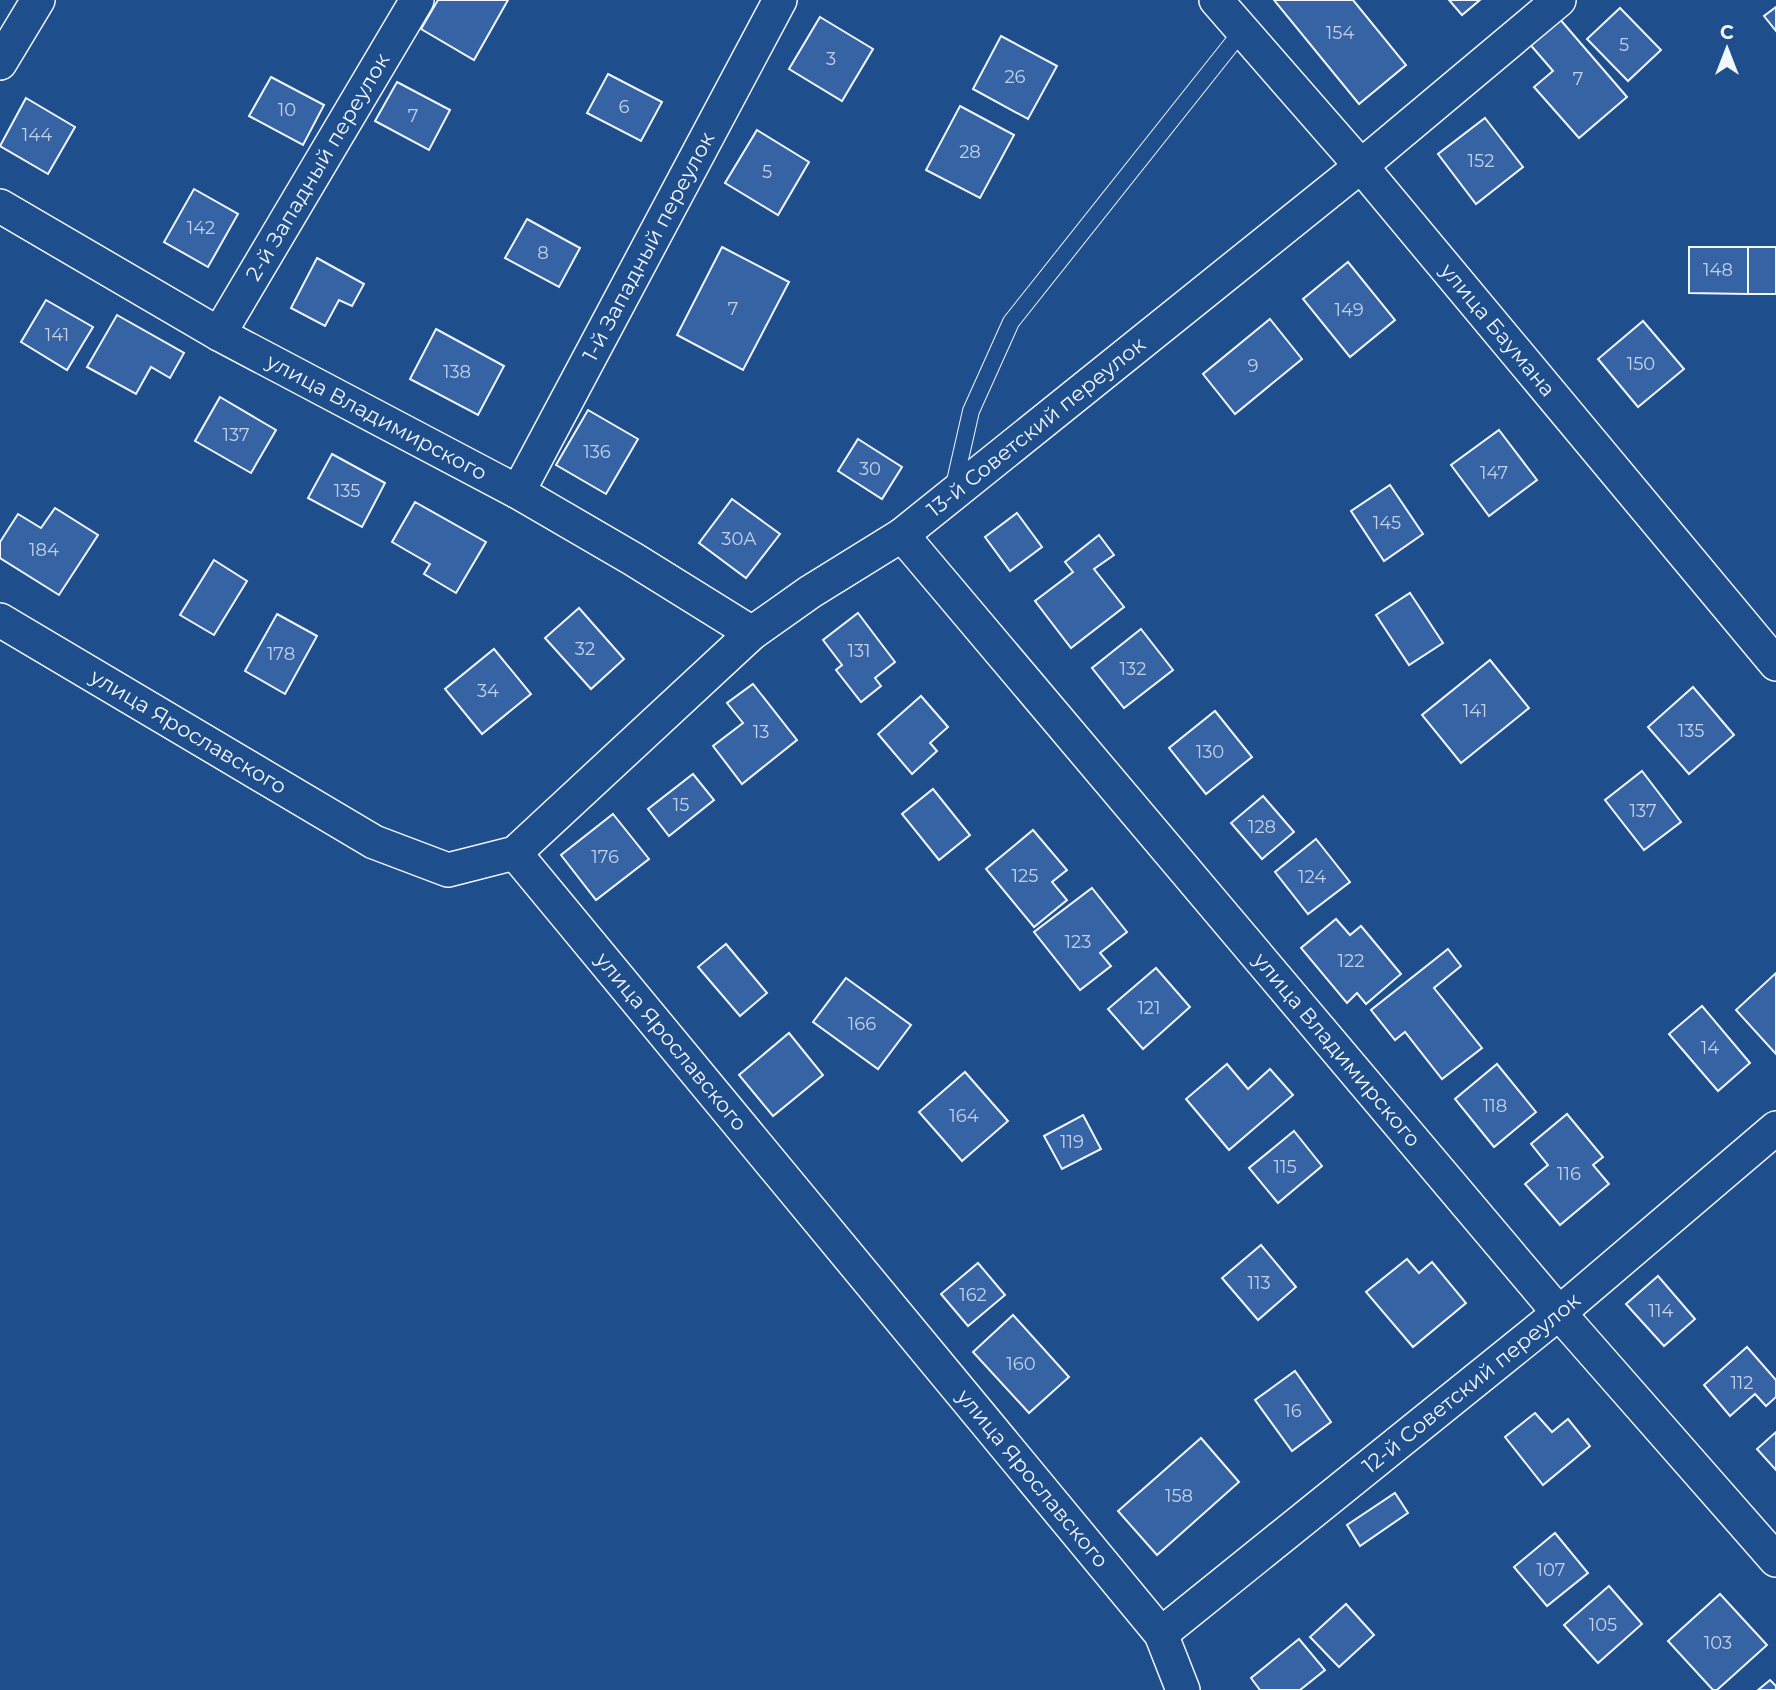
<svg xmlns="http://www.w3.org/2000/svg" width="1776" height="1690" font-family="Montserrat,sans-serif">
	<rect width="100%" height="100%" fill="#1f4e8c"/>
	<g fill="#3563a3" stroke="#f2f6ff" stroke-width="2">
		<path d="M438 0H508L474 60 421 29Z"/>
		<path d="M1274 0H1353L1406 65 1359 104Z"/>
		<path d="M1449 0H1480L1462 15Z"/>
		<path d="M1776 7V31L1764 16Z"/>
		<path d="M1620 8 1661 50 1628 81 1587 39Z"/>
		<path d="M820 17 873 49 842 101 789 69Z"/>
		<path d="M1558 17 1627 97 1579 138 1534 87 1553 71 1528 42Z"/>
		<path d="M1001 36 1057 66 1028 119 973 89Z"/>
		<path d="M608 74 662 102 641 141 587 113Z"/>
		<path d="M271 77 324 105 303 145 249 116Z"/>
		<path d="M397 82 450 110 429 150 375 121Z"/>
		<path d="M26 98 75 127 48 174 0 146Z"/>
		<path d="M960 106 1014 135 980 198 926 170Z"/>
		<path d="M1485 118 1523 167 1476 204 1438 154Z"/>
		<path d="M757 130 809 162 778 215 725 183Z"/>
		<path d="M194 189 238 214 208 267 164 242Z"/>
		<path d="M527 219 580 248 559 287 505 258Z"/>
		<path d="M722 247 789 282 743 370 677 335Z"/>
		<path d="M1689 247H1748V294L1689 293Z"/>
		<rect x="1748" y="247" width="28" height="47"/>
		<path d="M317 258 364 284 352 306 339 300 325 326 291 308Z"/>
		<path d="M1348 262 1395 320 1350 357 1303 299Z"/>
		<path d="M46 300 93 327 67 370 21 342Z"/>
		<path d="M117 315 184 353 170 378 151 367 136 394 87 367Z"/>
		<path d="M1270 319 1302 359 1235 414 1203 374Z"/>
		<path d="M1643 321 1684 369 1638 407 1598 359Z"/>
		<path d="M436 329 504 366 478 415 410 379Z"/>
		<path d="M220 397 276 430 251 473 195 441Z"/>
		<path d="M588 410 638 439 606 494 556 465Z"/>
		<path d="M1499 430 1537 480 1489 516 1451 465Z"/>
		<path d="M858 439 902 467 882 499 838 471Z"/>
		<path d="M332 454 385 483 362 527 308 498Z"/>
		<path d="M1390 485 1423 534 1384 561 1351 511Z"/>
		<path d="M732 499 780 534 746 578 699 543Z"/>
		<path d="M415 502 486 542 456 593 424 574 430 564 392 542Z"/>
		<path d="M55 508 98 535 59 595 0 558V542L18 514 41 528Z"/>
		<path d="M1017 513 1042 547 1010 571 985 537Z"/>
		<path d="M1099 535 1114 555 1094 569 1124 607 1071 648 1035 601 1073 572 1065 562Z"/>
		<path d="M214 560 247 581 214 635 180 615Z"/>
		<path d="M1410 593 1443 643 1409 665 1376 615Z"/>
		<path d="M579 608 624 659 591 689 545 638Z"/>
		<path d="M858 613 895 662 875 678 881 686 861 702 836 670 842 665 823 640Z"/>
		<path d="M277 614 317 636 285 694 245 671Z"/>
		<path d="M1141 629 1173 670 1124 708 1092 668Z"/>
		<path d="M494 649 531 694 482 734 445 689Z"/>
		<path d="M1490 660 1529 708 1461 763 1422 715Z"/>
		<path d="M753 684 797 740 742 784 713 746 743 723 727 703Z"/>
		<path d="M1693 687 1734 735 1689 774 1648 727Z"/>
		<path d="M921 696 948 727 930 743 937 751 912 774 878 734Z"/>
		<path d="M1215 711 1252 757 1206 794 1169 748Z"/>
		<path d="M1642 771 1681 822 1644 850 1605 800Z"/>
		<path d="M693 774 714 800 669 836 648 809Z"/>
		<path d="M933 789 970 835 939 860 902 814Z"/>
		<path d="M1263 796 1294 832 1262 859 1231 823Z"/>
		<path d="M613 814 649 859 596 900 561 855Z"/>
		<path d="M1033 830 1067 870 1052 882 1067 900 1034 927 986 869Z"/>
		<path d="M1316 839 1350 882 1308 914 1275 872Z"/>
		<path d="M1092 888 1127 932 1100 953 1111 966 1080 990 1034 932Z"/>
		<path d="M1336 919 1350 935 1361 926 1401 974 1366 1004 1357 993 1347 1003 1301 948Z"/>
		<path d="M726 944 767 993 740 1016 698 967Z"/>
		<path d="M1448 949 1461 966 1434 988 1482 1048 1442 1079 1405 1032 1395 1040 1371 1010Z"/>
		<path d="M1156 968 1190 1007 1143 1049 1108 1009Z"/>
		<path d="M1776 973V1054L1736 1010Z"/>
		<path d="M846 978 911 1025 878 1069 813 1022Z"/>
		<path d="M1702 1006 1750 1063 1718 1091 1669 1034Z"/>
		<path d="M789 1033 823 1075 773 1116 739 1075Z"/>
		<path d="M1227 1064 1248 1089 1270 1069 1293 1095 1229 1150 1186 1099Z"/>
		<path d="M1497 1064 1536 1112 1494 1147 1455 1099Z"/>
		<path d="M965 1072 1008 1121 962 1161 919 1112Z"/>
		<path d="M1567 1114 1603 1157 1593 1165 1609 1184 1560 1225 1525 1184 1548 1165 1531 1144Z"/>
		<path d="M1083 1115 1101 1149 1062 1169 1044 1136Z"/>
		<path d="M1294 1131 1322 1166 1278 1203 1249 1168Z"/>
		<path d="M1261 1245 1296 1287 1258 1320 1222 1278Z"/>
		<path d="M1407 1259 1419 1273 1432 1262 1466 1303 1413 1347 1366 1292Z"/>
		<path d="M978 1263 1005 1295 968 1326 941 1294Z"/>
		<path d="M1658 1276 1695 1319 1664 1346 1626 1304Z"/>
		<path d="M1013 1315 1069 1377 1029 1413 973 1352Z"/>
		<path d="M1747 1347 1776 1380V1397L1766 1406 1755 1394 1730 1416 1704 1385Z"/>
		<path d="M1295 1371 1331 1422 1292 1451 1255 1400Z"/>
		<path d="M1535 1413 1552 1432 1568 1419 1590 1446 1543 1485 1505 1437Z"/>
		<path d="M1776 1432V1470L1757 1449Z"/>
		<path d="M1201 1438 1239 1482 1157 1555 1118 1511Z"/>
		<path d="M1395 1493 1408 1513 1360 1546 1347 1525Z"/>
		<path d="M1555 1533 1588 1573 1547 1606 1514 1567Z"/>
		<path d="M1609 1586 1642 1624 1598 1663 1564 1625Z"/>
		<path d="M1720 1594 1767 1645 1717 1690H1713L1668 1641Z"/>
		<path d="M1346 1604 1374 1635 1339 1667 1310 1637Z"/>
		<path d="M1299 1639 1325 1670 1300 1690H1260L1251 1678Z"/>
		<path d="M1770 1680 1776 1686V1690H1758Z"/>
	</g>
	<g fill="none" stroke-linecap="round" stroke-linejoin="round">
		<defs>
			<path id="service" d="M953 490 971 411 1011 322 1242 31"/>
			<g id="minor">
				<path id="s1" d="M1216 0 1361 166 1776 664"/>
				<path d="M0 63 38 0"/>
				<path id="s2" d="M0 206 219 334 518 492 633 559 752 633"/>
				<path id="s3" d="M219 334 417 0"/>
				<path id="s4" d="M518 492 780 0"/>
				<path id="s5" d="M902 535 1559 1313 1776 1560"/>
				<path id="s6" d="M0 620 374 842 448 870 515 853 752 633 810 592 902 535 1361 166 1559 0"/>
				<path id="s7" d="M515 853 1161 1634 1183 1690"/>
				<path id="s8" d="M1161 1634 1559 1313 1776 1128"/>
			</g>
		</defs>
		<use href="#service" stroke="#f2f6ff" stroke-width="18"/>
		<use href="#minor" stroke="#f2f6ff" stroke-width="36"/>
		<use href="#service" stroke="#1f4e8c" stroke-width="16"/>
		<use href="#minor" stroke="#1f4e8c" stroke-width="33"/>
	</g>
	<g text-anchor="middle" stroke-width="5" stroke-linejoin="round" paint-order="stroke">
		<g font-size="18" fill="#c3d1e8">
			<text x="1340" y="39">154</text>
			<text x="1624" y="51">5</text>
			<text x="831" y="65">3</text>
			<text x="1015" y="83">26</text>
			<text x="1578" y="85">7</text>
			<text x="624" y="113">6</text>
			<text x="287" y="116">10</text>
			<text x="413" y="122">7</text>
			<text x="37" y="141">144</text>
			<text x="970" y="158">28</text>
			<text x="1481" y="167">152</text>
			<text x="767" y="178">5</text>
			<text x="201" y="234">142</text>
			<text x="543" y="259">8</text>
			<text x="1718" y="276">148</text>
			<text x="733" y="315">7</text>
			<text x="1349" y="316">149</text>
			<text x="57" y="341">141</text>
			<text x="1641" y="370">150</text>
			<text x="1253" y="372">9</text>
			<text x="457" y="378">138</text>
			<text x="236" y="441">137</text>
			<text x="597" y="458">136</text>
			<text x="870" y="475">30</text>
			<text x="1494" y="479">147</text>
			<text x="347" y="497">135</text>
			<text x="1387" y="529">145</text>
			<text x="739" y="545">30А</text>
			<text x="44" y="556">184</text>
			<text x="585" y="655">32</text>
			<text x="859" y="657">131</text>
			<text x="281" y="660">178</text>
			<text x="1133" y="675">132</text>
			<text x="488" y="697">34</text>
			<text x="1475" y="717">141</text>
			<text x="1691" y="737">135</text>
			<text x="761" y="738">13</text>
			<text x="1210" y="758">130</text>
			<text x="681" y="811">15</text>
			<text x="1643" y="817">137</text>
			<text x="1262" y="833">128</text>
			<text x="605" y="863">176</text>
			<text x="1025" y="882">125</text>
			<text x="1312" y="883">124</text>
			<text x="1078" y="948">123</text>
			<text x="1351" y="967">122</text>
			<text x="1149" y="1014">121</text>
			<text x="862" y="1030">166</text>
			<text x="1710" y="1054">14</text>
			<text x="1495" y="1112">118</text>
			<text x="964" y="1122">164</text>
			<text x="1072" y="1148">119</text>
			<text x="1285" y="1173">115</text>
			<text x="1569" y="1180">116</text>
			<text x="1259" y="1289">113</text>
			<text x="973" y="1301">162</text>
			<text x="1661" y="1317">114</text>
			<text x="1021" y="1370">160</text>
			<text x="1742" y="1389">112</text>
			<text x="1293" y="1417">16</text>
			<text x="1179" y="1502">158</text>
			<text x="1551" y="1576">107</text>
			<text x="1603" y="1631">105</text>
			<text x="1718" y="1649">103</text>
		</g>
		<g font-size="21" fill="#f2f6ff" stroke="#1f4e8c">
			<text dy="7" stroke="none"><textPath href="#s3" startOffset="194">2-й Западный переулок</textPath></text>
			<text dy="7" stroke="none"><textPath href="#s4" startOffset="278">1-й Западный переулок</textPath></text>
			<text dy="7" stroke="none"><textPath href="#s1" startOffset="434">улица Баумана</textPath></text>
			<text dy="7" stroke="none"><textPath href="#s2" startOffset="432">улица Владимирского</textPath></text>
			<text dy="7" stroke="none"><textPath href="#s6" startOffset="1258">13-й Советский переулок</textPath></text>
			<text dy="7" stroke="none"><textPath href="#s6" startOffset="219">улица Ярославского</textPath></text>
			<text dy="7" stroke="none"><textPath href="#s7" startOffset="245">улица Ярославского</textPath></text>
			<text dy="7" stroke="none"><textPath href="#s5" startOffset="674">улица Владимирского</textPath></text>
			<text dy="7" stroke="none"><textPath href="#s8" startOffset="399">12-й Советский переулок</textPath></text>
			<text dy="7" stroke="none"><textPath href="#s7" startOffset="812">улица Ярославского</textPath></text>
		</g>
	</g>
	<g transform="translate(1727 49)" stroke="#1f4e8c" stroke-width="5" paint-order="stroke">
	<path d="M0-5L12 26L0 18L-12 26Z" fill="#f2f6ff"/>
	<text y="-10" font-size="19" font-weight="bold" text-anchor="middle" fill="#f2f6ff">С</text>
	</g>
</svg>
